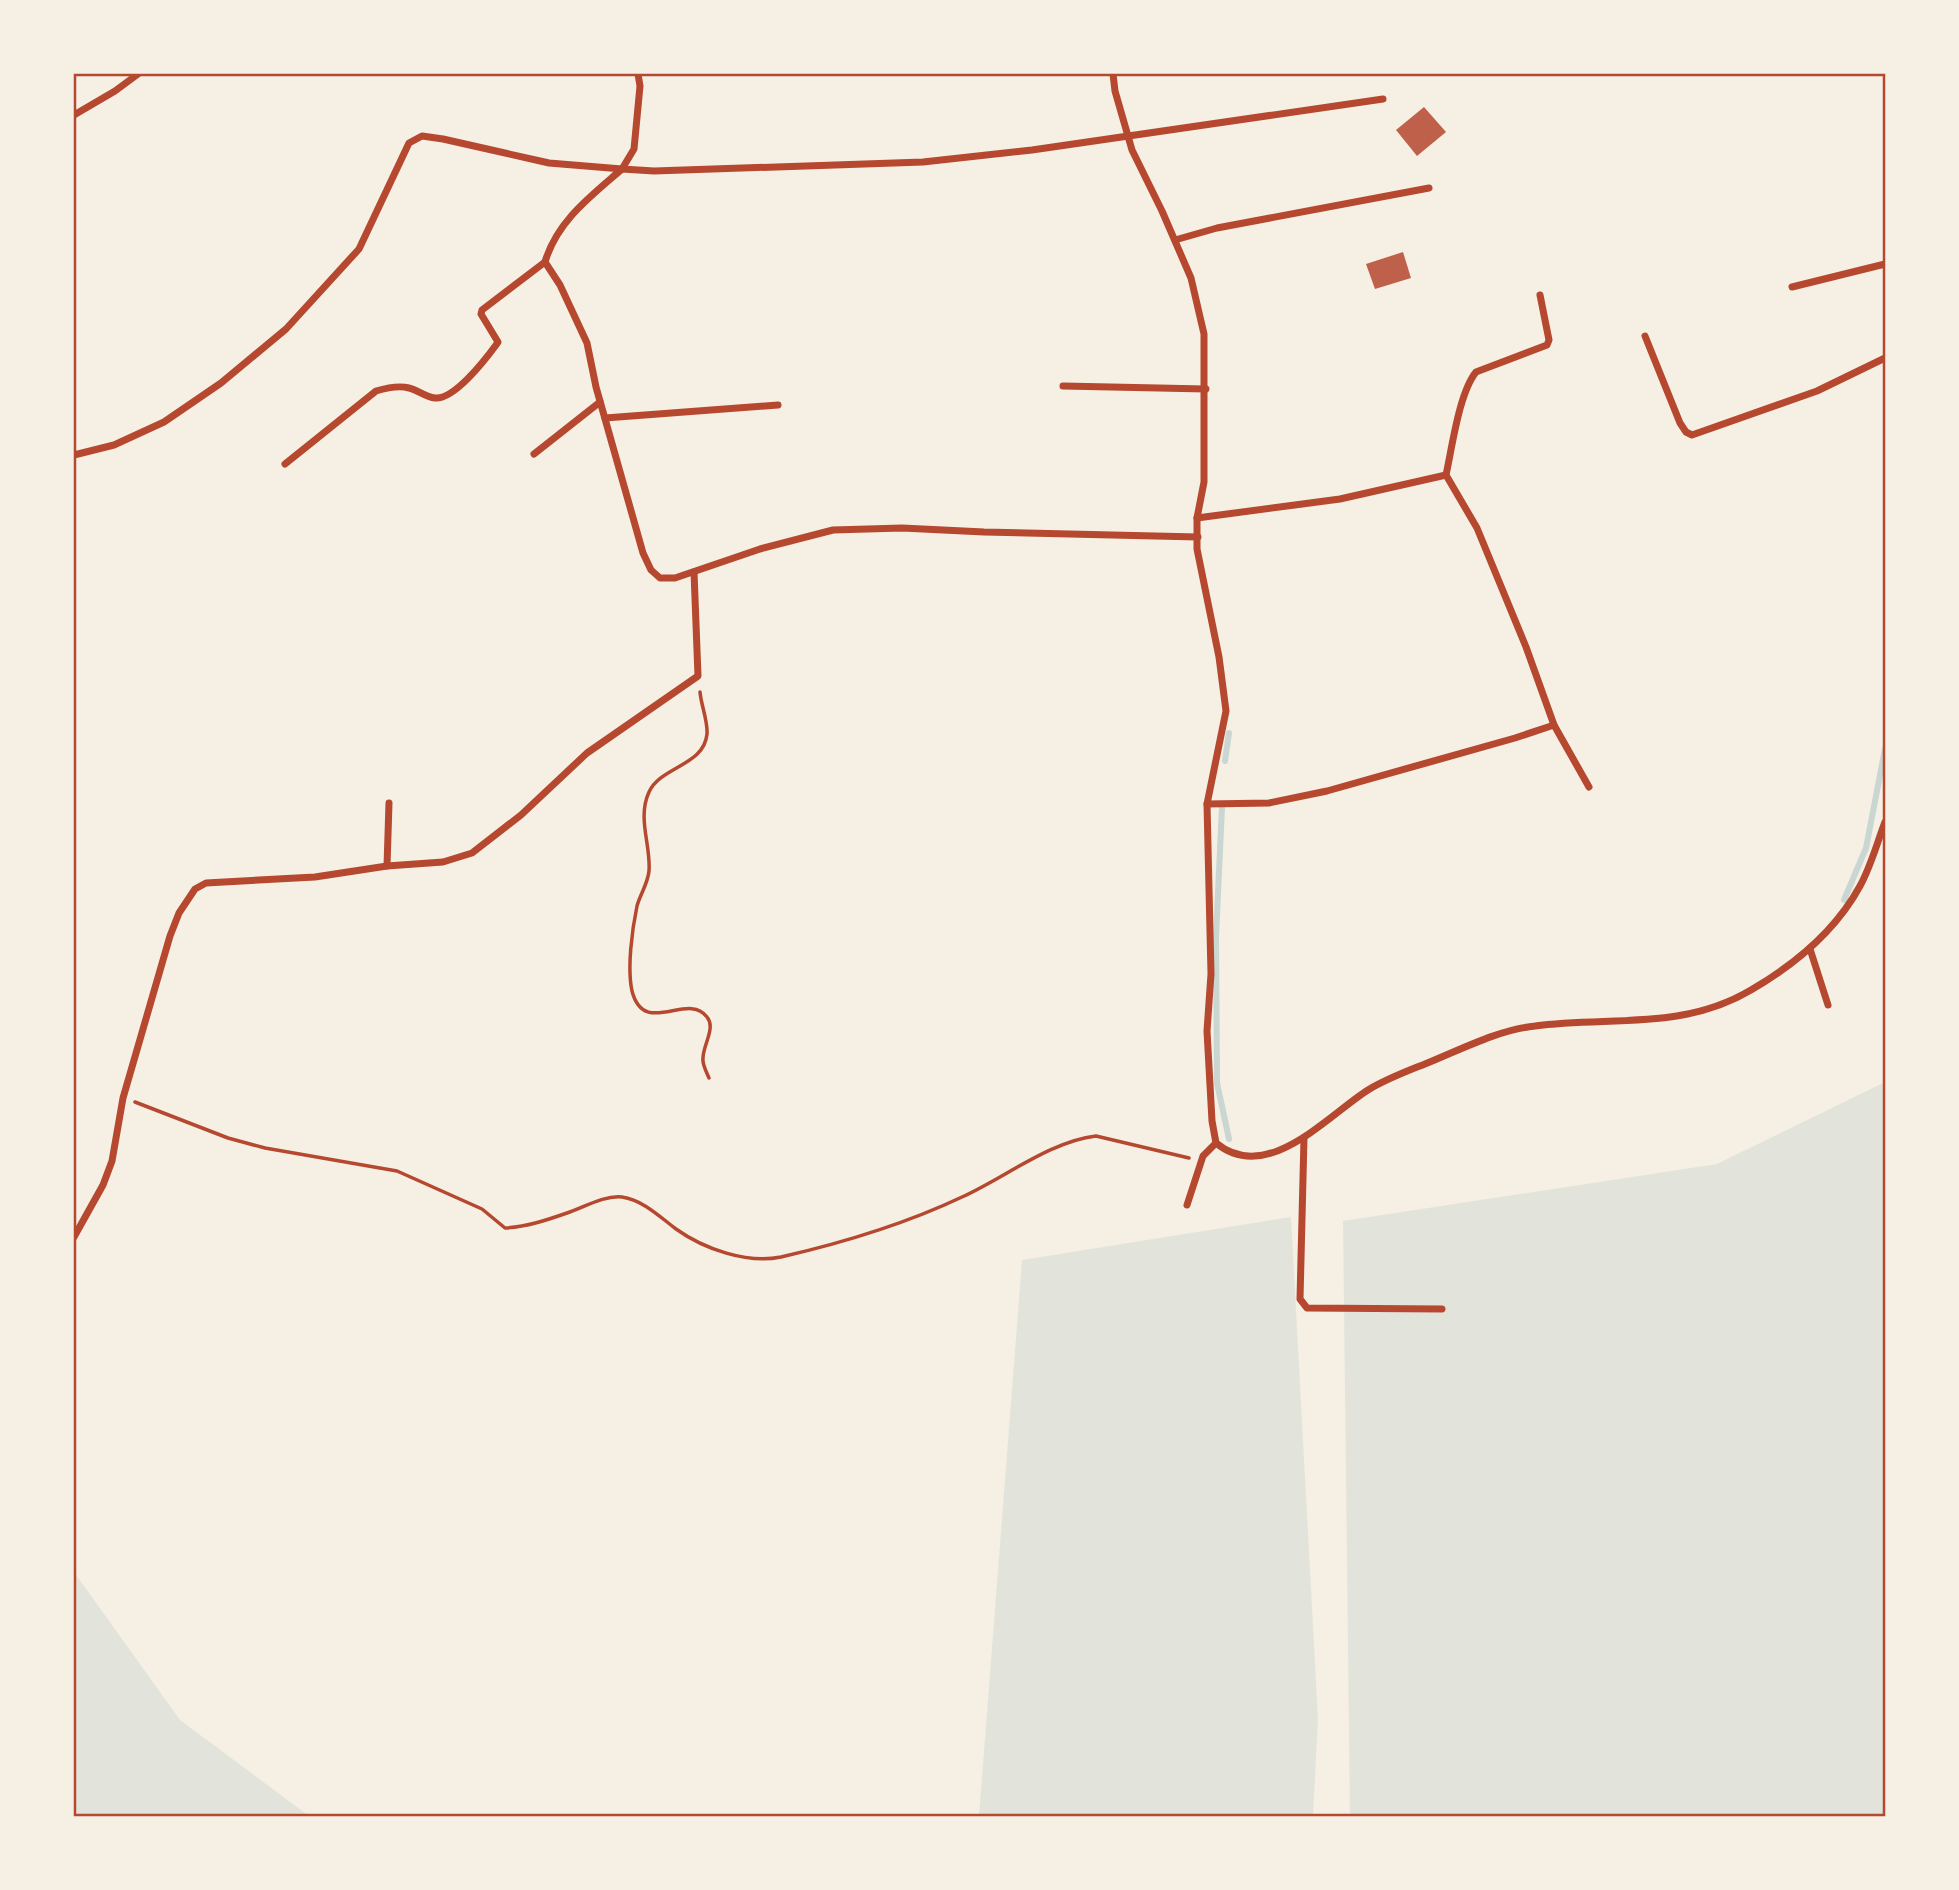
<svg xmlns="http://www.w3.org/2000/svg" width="1959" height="1890" font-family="Mulish,sans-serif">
	<rect width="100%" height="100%" fill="#f6efe4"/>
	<g fill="#e2e4dc">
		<path d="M1885 1082V1816H1350L1343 1221 1717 1164Z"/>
		<path d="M1291 1217 1318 1719 1313 1816H979L1022 1260Z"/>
		<path d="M74 1572 180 1720 309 1816H74Z"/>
	</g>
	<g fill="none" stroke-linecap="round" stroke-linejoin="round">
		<g stroke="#c9d6d2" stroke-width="6">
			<path d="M1225 761 1229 733"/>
			<path d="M1222 807 1216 936 1217 1083 1229 1139"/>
			<path d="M1844 900 1866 848 1885 749"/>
		</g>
	</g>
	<g fill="#bf614a">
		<path d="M1424 107 1446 132 1417 156 1396 130Z"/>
		<path d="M1403 252 1411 278 1375 289 1366 264Z"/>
	</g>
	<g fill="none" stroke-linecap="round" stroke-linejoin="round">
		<g stroke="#b5482f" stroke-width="3.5">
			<path d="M700 692C701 705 708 721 707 734 704 766 661 766 649 792 637 818 651 845 649 871 648 883 640 895 637 906 632 930 627 968 632 991 644 1038 688 991 707 1017 716 1028 703 1045 703 1058 702 1064 706 1071 709 1078"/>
			<path d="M135 1102 228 1138 265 1148 397 1171 482 1209 505 1228C526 1227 547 1220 567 1213 583 1208 604 1195 622 1197 643 1200 660 1217 676 1229 704 1249 747 1264 781 1257 842 1243 905 1224 962 1197 1004 1178 1051 1141 1096 1136L1189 1158"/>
		</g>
		<g stroke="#b5482f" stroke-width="7">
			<path d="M638 74 640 86 634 149 622 169 654 171 923 162 1032 150 1383 99"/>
			<path d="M1113 74 1115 91 1132 150 1162 211 1191 278 1204 334V482L1197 518V549L1219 657 1226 711 1207 804 1211 974 1207 1031 1212 1121 1216 1143C1267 1185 1327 1116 1368 1090 1386 1079 1405 1072 1425 1064 1460 1050 1497 1030 1535 1026 1610 1016 1682 1031 1751 990 1794 965 1836 930 1860 886 1871 866 1877 843 1885 822"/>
			<path d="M74 115 115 91 138 74"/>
			<path d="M622 169C591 196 557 221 545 262L560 285 587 343 596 387 643 553 651 570 660 578H675L760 549 833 530 902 528 984 532 1198 537"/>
			<path d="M1175 240 1217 228 1429 188"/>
			<path d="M1792 287 1885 264"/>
			<path d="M1540 295 1549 340 1547 345 1476 372C1459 393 1452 448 1446 475L1477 528 1526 647 1554 725 1589 787"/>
			<path d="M1645 336 1680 423 1686 432 1692 435 1817 391 1885 358"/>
			<path d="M1063 386 1206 389"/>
			<path d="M605 418 778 405"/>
			<path d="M534 454 600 402"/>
			<path d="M74 455 114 445 164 422 221 383 286 329 359 249 409 143 422 136 443 139 549 163 622 169"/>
			<path d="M285 464 376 391C386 388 398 385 409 388 418 390 425 397 435 398 454 400 485 360 496 345L498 342 481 314 482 310 545 262"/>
			<path d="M1197 518 1340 499 1446 475"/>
			<path d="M1207 804 1269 803 1327 791 1515 738 1554 725"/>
			<path d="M387 866 389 803"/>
			<path d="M1810 949 1828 1005"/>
			<path d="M1304 1138 1300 1299 1307 1308 1442 1309"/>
			<path d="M1187 1205 1203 1156 1216 1143"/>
			<path d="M74 1237 103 1185 112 1161 123 1098 170 936 179 913 195 889 206 883 315 877 387 866 443 862 472 853 521 815 587 753 698 676 694 572"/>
		</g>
	</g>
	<rect width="1959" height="1890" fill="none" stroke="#f6efe4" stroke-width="150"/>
	<rect x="75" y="75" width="1809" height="1740" fill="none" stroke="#b5482f" stroke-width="2.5"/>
</svg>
